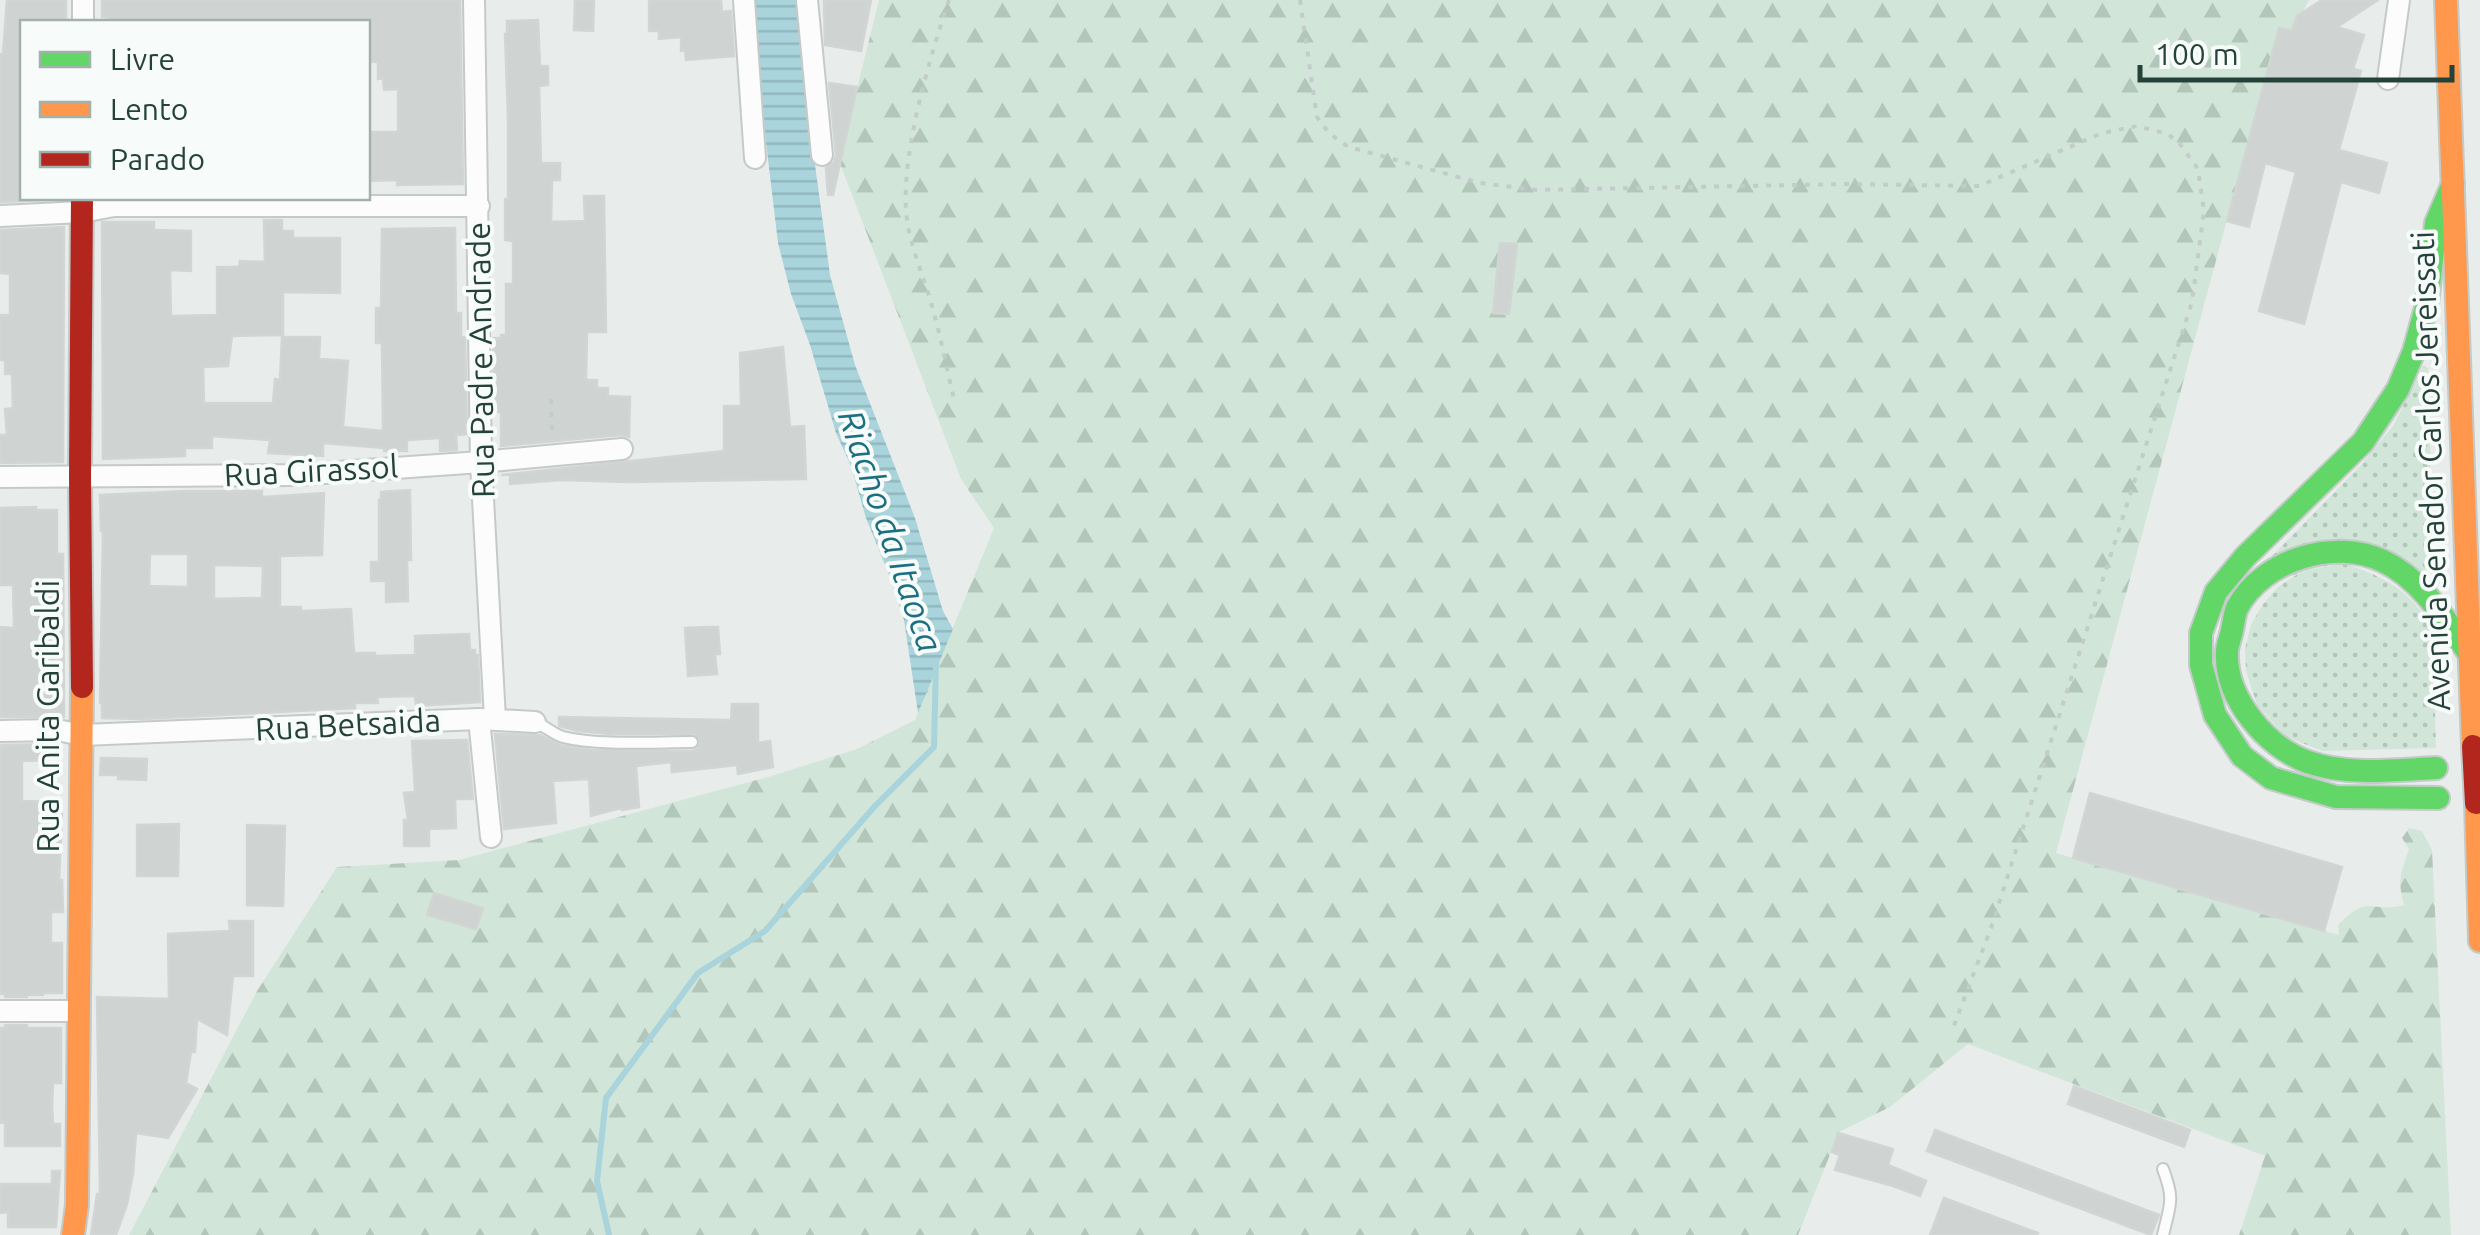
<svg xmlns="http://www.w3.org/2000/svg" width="2480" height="1235" font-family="Ubuntu,sans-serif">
	<defs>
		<pattern id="grass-dots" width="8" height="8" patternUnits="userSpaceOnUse" patternTransform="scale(2.5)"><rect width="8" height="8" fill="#d1e6d8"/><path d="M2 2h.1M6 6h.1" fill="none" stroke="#b3c6ba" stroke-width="1.8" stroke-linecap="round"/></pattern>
		<pattern id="forest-firs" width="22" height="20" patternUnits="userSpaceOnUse" patternTransform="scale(2.5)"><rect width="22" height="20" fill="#d1e6d8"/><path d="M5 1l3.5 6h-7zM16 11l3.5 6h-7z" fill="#b3c6ba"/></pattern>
		<pattern id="water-rules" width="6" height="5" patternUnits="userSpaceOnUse" patternTransform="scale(2.5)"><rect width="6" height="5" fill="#a9d4db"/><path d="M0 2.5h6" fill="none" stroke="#91b7bd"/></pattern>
	</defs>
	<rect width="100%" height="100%" fill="#e8edeb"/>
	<g fill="url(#grass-dots)">
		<path d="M2423 366 2428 368 2434 586 2387 548 2238 591 2360 466 2393 426Z"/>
		<path d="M2343 563C2384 577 2413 590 2433 632L2436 748 2322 751 2285 736 2257 705 2246 671 2245 649 2251 625 2263 604 2279 586 2301 572Z"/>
	</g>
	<path fill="url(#forest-firs)" d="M879 0H2309L2261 94 2056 853 2339 935 2338 925C2371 892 2368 914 2404 905 2397 882 2401 871 2409 849L2402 838 2409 828 2422 831 2432 850 2451 1235H2239L2265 1156 1968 1044 1890 1107 1839 1132 1798 1235H129L257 991 337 867 459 860 768 777 857 749 915 720 994 528 961 479 839 161Z"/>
	<path fill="url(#water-rules)" d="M749 0H798L805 91 830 275 855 365 915 518 943 611 953 629 918 713 904 620 892 582 866 518 851 466 836 433 810 345 791 294 778 243Z"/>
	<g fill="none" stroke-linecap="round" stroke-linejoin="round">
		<path stroke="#a9d4db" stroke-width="6" d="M609 1235 597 1181 606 1098 698 973 765 931 875 806 934 747 936 663"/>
	</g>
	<g fill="#cfd4d2" stroke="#d1d6d4" stroke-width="2.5" fill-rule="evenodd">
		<path d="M7 0H66V22H22V198L64 199 0 202V54H3Z"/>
		<path d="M102 0H460L463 184 397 185V180L368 181V132H398V89L384 90 383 78 378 79V62L368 61V22H108V17H102Z"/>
		<path d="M575 0H594L593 31 574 30Z"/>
		<path d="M649 0H721L722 12 731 11 734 56 686 60 685 50 681 51V37L659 39V31H649Z"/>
		<path d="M824 0H871L861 51 825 45Z"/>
		<path d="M2322 0H2378L2337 27 2364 35 2353 69 2361 71 2339 150 2387 163 2379 193 2341 182 2304 324 2259 311 2296 172 2265 163 2249 227 2227 221 2279 28 2292 31 2297 16Z"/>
		<path d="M538 20 540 66H548V85L539 86 541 163H560V180H552L551 222 585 221 584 196H604L606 332H587L586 380H597V388H608V396L630 397 629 437 621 435 501 446V412H494L493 338H501V335H506V284H513V241L505 240V199H508V117L505 34 507 33V21Z"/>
		<path d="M829 83 857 87 833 195H828L826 168 834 162 836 155Z"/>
		<path d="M264 220H282V231H293V238H340V293L283 292V335L232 336 228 366 203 367 204 403H273L275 379 280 380 282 337H320L319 359 348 361 343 427 383 431 382 343H376V308H381L382 229 455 228 456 313H461V337H465L467 434 456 435 457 450 440 451V438L407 440V451H384V448L323 443V456L268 453 270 440 212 436V448H185V456L103 459 102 222H154V230L191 231V271L170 270 171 316 217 315V267H239L240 261 265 262Z"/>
		<path d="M64 227 63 462 0 463V435H7L5 409 13 408 12 374H5V360H0V315H10V274L0 273V230Z"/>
		<path d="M1500 243 1517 244 1509 314 1493 313Z"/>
		<path d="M783 347 790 427 804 426 806 479 628 482 562 480 510 484V475H501L724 451V406H741L740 353Z"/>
		<path d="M410 490 411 560H407L408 601 386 602V581H371V562H379V500H381V492Z"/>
		<path d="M188 491H262V497L324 493 322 555 280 556V607H301V611L351 609 354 653H375V656L415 655V636L469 634 470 650H475V655H478L480 702 416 706 415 696 377 697 378 703H355V708L143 719 102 718V703H100L103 531H101L100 495ZM150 554H188V587L149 586ZM214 565 263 566 262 598 214 599Z"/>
		<path d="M36 507V510H57V554H63L64 717H0V627L14 628 13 585H0V508Z"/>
		<path d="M706 627H718L720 654H715L717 674 688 676 685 628Z"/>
		<path d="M732 704H758V743L770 741 773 767 738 774 737 765 672 772 671 762 636 766 639 807 622 810 621 808 591 816 589 779 553 781 556 823 504 829 495 734 540 735 560 745 592 750 692 751 697 749 701 743 695 734H610L578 731 559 726V717L731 720Z"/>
		<path d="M467 740 473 799H455L456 828 429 829V846H404V820H408L404 793 415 792 412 741Z"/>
		<path d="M55 744V754H50V760L22 761V801L54 802 53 814H62L59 880H62L63 912H51V943H62V993H43V995H27V997H5V994H0V745Z"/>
		<path d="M101 758 147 759 146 780 118 779V775H100Z"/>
		<path d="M2090 793 2342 867 2324 931 2073 858Z"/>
		<path d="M179 824 178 876H137V825Z"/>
		<path d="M247 825 285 826 283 906 247 905Z"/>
		<path d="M434 893 483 908 476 929 427 915Z"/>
		<path d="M229 921H253V976H233L227 1035 197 1019 195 1052H191L186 1083 197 1089 168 1138 136 1133 133 1174 127 1204 116 1235H91L97 1194H100L97 997 169 999 168 934 230 931Z"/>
		<path d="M5 1025H27V1028H61V1083H53L52 1106 53 1124H60V1146H5V1122L0 1123V1028H5Z"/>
		<path d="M2074 1086 2190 1130 2184 1147 2068 1104Z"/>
		<path d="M1935 1130 2159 1215 2151 1235 1927 1151Z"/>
		<path d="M1838 1133 1893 1149 1888 1165 1926 1181 1920 1196 1893 1186 1835 1170 1840 1155 1832 1152Z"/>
		<path d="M52 1171H60L56 1227H8V1212L0 1213V1184H52Z"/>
		<path d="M1944 1198 2038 1233 2037 1235H1930Z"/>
	</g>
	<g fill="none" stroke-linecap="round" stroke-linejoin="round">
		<defs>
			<g id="lane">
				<path d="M535 722C545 726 553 734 563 737 598 746 655 742 692 742"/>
				<path d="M2163 1169C2175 1200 2170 1205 2163 1235"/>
			</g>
			<g id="street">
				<path d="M474 0 481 462 495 719"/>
				<path d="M744 0 755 158"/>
				<path d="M807 0 822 155"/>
				<path d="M83 22V0"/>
				<path d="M2388 79 2399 0"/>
				<path d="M0 216 82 212 114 206H479"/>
				<path d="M0 477 295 475 481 462 622 449"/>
				<path d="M479 719 491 837"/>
				<path d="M0 731 57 730 82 735 479 719 535 722"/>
				<path d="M0 1011H78"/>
			</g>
			<g id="fast">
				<path d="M2436 768C2394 770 2348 776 2308 762 2266 747 2225 698 2227 652 2227 645 2231 637 2232 630 2234 622 2234 615 2237 608 2263 559 2335 538 2383 561 2422 579 2446 621 2470 655"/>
				<path d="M2438 798 2336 797 2271 778 2242 756 2215 715 2201 665V633L2216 592 2245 557 2363 442 2398 389 2414 351 2427 304 2436 223 2453 184"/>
			</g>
			<g id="slow">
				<path d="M2446 0 2473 746"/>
				<path d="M2476 803 2480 941"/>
				<path d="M73 1235 77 1205 82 687"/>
			</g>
			<path id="jam" d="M82 687 80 477 82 198"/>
		</defs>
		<use href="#lane" stroke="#c5cac8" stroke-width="14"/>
		<use href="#street" stroke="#c5cac8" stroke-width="24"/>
		<use href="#fast" stroke="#c3cbc8" stroke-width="26"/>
		<use href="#slow" stroke="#c3cbc8" stroke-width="26"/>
		<use href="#jam" stroke="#c3cbc8" stroke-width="26"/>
		<g stroke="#c3ccca" stroke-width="4" stroke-dasharray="5 8" stroke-linecap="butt">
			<path d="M949 0C930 57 902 150 906 210 908 242 923 274 932 306 941 337 947 371 955 403"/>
			<path d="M1300 0 1317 117C1326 131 1335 139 1349 147L1480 183 1537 190 1845 184 1979 186 2102 133 2137 126 2168 134 2180 144 2198 169 2204 211 2192 302 1991 928 1953 1028"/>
			<path d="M551 399 552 435"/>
		</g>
		<use href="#lane" stroke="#fcfcfc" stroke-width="10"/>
		<use href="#street" stroke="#fcfcfc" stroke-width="20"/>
		<use href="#fast" stroke="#63d668" stroke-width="22"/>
		<use href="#slow" stroke="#ff974d" stroke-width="22"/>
		<use href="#jam" stroke="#b3261e" stroke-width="22"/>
		<defs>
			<path id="jam-bridge" d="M2473 746 2476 803"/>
		</defs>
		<use href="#jam-bridge" stroke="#c3ccc9" stroke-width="26" stroke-linecap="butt"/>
		<use href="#jam-bridge" stroke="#b3261e" stroke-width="22"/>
	</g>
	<g text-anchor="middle" stroke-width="8" stroke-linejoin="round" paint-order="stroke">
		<g font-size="32" fill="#24423a" stroke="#f7fbf9">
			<text transform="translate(481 360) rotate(-91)" y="11">Rua Padre Andrade</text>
			<text transform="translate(311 471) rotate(-3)" y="11">Rua Girassol</text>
			<text transform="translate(2431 471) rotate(-92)" y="11">Avenida Senador Carlos Jereissati</text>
			<text transform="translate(48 716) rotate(-90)" y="11">Rua Anita Garibaldi</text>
			<text transform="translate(348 725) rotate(-3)" y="11">Rua Betsaida</text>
		</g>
		<g font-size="35" font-style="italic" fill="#1c6f80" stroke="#f7fbf9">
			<text transform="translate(890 531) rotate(71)" y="12">Riacho da Itaoca</text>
		</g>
	</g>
	<rect x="20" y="20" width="350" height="180" fill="#f7fbf9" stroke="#a3b1ad" stroke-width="2.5"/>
	<rect x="40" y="52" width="50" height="15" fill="#63d668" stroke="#a3b1ad" stroke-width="2.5"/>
	<text x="110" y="70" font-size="30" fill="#24423a">Livre</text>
	<rect x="40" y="102" width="50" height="15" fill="#ff974d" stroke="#a3b1ad" stroke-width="2.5"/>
	<text x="110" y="120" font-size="30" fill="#24423a">Lento</text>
	<rect x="40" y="152" width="50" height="15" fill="#b3261e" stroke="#a3b1ad" stroke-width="2.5"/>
	<text x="110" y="170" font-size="30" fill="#24423a">Parado</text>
	<path d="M2140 65v15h312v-15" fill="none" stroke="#24423a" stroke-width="5"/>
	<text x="2155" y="65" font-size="30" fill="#24423a" stroke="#f7fbf9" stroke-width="8" paint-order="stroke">100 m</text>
</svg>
